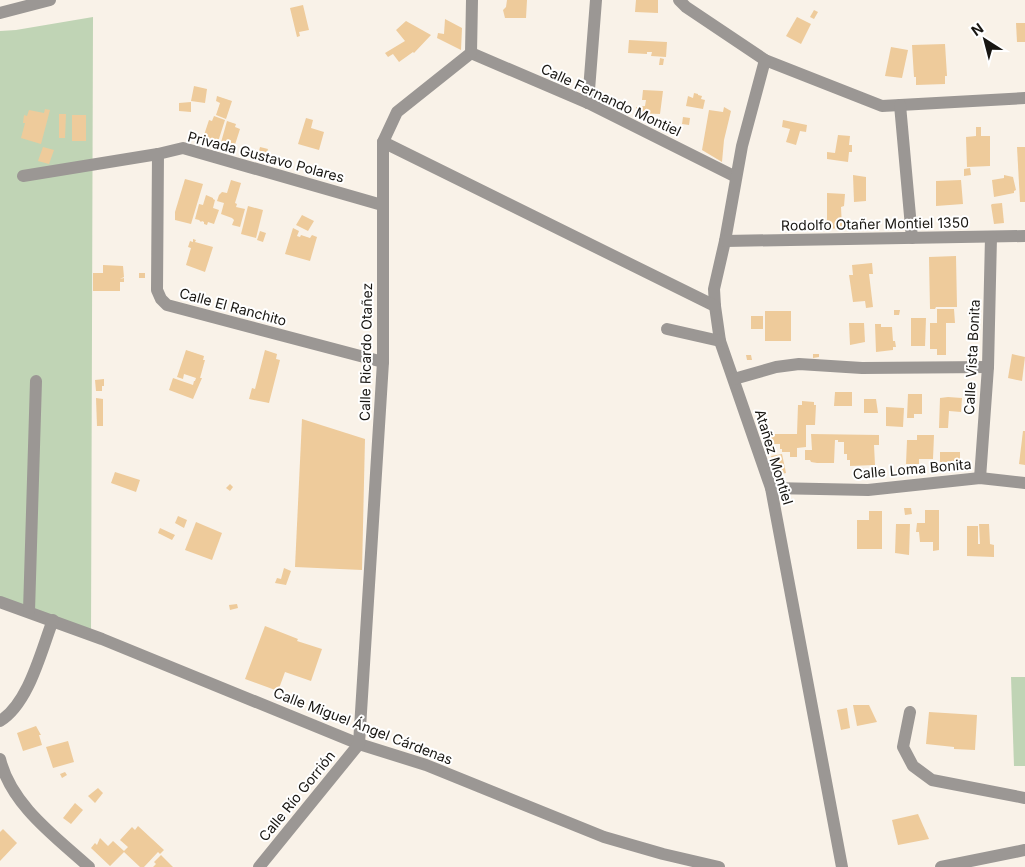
<svg xmlns="http://www.w3.org/2000/svg" width="1025" height="867" font-family="Inter,sans-serif">
	<rect width="100%" height="100%" fill="#f9f2e8"/>
	<g fill="#c0d4b5">
		<path d="M93 17 91 639 0 603V31L16 30Z"/>
		<path d="M1011 677H1025V766H1014Z"/>
	</g>
	<g fill="#eecb9b">
		<path d="M507 0H527L526 18H505L503 10 506 7Z"/>
		<path d="M636 0H658V13L635 12Z"/>
		<path d="M303 5 309 30 299 32 300 36 297 37 290 8Z"/>
		<path d="M814 10 818 12 814 19 810 17Z"/>
		<path d="M797 17 811 24 801 44 786 36Z"/>
		<path d="M445 19 462 28 461 50 437 38 438 33 444 34Z"/>
		<path d="M406 21 431 35 414 53 413 52 399 62 393 54 388 57 385 53 405 41 396 30Z"/>
		<path d="M1016 23H1025V42H1017Z"/>
		<path d="M629 40 667 42 666 57 651 56 652 52H647V54L628 53Z"/>
		<path d="M945 44 947 76H945V84L916 85V77H914L912 45Z"/>
		<path d="M891 47 908 50 902 78 885 76Z"/>
		<path d="M660 58 664 59 663 65H659Z"/>
		<path d="M194 86 207 89 205 103 191 101Z"/>
		<path d="M643 90 663 91 660 114 636 113V107L645 106 646 100H642Z"/>
		<path d="M694 93 698 94V95L702 96 701 99 705 100 703 109 686 106 688 96 693 98Z"/>
		<path d="M217 96 232 101 226 119 216 115 220 103 216 101Z"/>
		<path d="M191 102V112L179 111V103Z"/>
		<path d="M724 107 731 111 724 140 722 162 702 150 709 110 723 112Z"/>
		<path d="M45 109 50 110 41 144 21 138 25 123H23L24 115 27 116 29 110 44 113Z"/>
		<path d="M59 114H66L65 138H59Z"/>
		<rect x="72" y="115" width="14" height="26"/>
		<path d="M214 116 225 120 217 145 202 141 209 120 212 121Z"/>
		<path d="M683 117 690 118 689 125 682 124Z"/>
		<path d="M306 118 313 120 311 128 324 132 319 150 298 144Z"/>
		<path d="M783 120 807 125 806 132 800 131 796 145 786 142 790 129 782 127Z"/>
		<path d="M227 121 236 124 235 127 240 129 233 151 220 146Z"/>
		<path d="M976 127H981V136H990V166L967 167 966 137 976 136Z"/>
		<path d="M838 135 850 136 849 145H852V152H849L848 162 827 159V152L835 153Z"/>
		<path d="M43 147 54 150 49 164 38 161Z"/>
		<path d="M260 147 268 149 265 158 258 155Z"/>
		<path d="M1017 147H1025V202H1020Z"/>
		<path d="M970 168 971 175 964 176V169Z"/>
		<path d="M853 175 866 177V201L854 202Z"/>
		<path d="M1004 175 1013 177 1016 190 1014 191V193L994 197 992 180 1004 178Z"/>
		<path d="M185 179 203 184 191 224 175 220V212Z"/>
		<path d="M231 180 241 183 235 203 237 204 236 207 245 209 240 227 232 225 234 220 232 218 221 214 224 203 217 201 219 195 222 192 227 193Z"/>
		<path d="M961 180 963 204 936 206V181Z"/>
		<path d="M827 193 845 194 844 206 841 207 842 228 827 229Z"/>
		<path d="M206 195 213 198V199L215 200 213 208 219 210 214 224 208 222 207 225 204 224V222L202 221 201 222 199 220 195 219 199 204 203 205Z"/>
		<path d="M1002 203 1004 223 994 224 991 205 992 204Z"/>
		<path d="M248 206 263 210 256 238 241 234Z"/>
		<path d="M302 215 314 221 308 231 296 225Z"/>
		<path d="M293 228 299 231 297 236 300 237 301 235 310 238 312 235 317 237 310 261 285 254Z"/>
		<path d="M260 231 266 233 263 242 257 240Z"/>
		<path d="M193 239 196 240 195 242 213 247 205 272 186 265 191 248 188 247 190 241 193 242Z"/>
		<path d="M956 256 957 307H936L935 309H930L929 257Z"/>
		<path d="M872 263 873 274H869L873 307 866 308 865 301 853 302 849 275H853L852 265Z"/>
		<path d="M103 265 123 266 124 277 120 279 124 278V282H120V291H93V273H103Z"/>
		<rect x="139" y="273" width="6" height="5"/>
		<path d="M937 309H954L955 323H946V355H937V349H930V323H937Z"/>
		<path d="M894 310H900L899 315H894Z"/>
		<rect x="765" y="311" width="26" height="30"/>
		<rect x="751" y="316" width="12" height="13"/>
		<path d="M911 318H926L925 346H911Z"/>
		<path d="M849 323H864L865 342 850 345Z"/>
		<path d="M875 324H881V327H892L893 341H895L896 347H893V350L876 352Z"/>
		<path d="M186 350 204 356 203 360H205L200 378H202L193 399 169 390 173 378 193 385 194 381H195L196 378 184 374 183 379 177 377Z"/>
		<path d="M265 350 277 354 276 359 280 360 269 403 249 399 252 388 255 389Z"/>
		<path d="M813 354H819V357L813 358Z"/>
		<path d="M1012 354 1025 357 1022 381 1008 378Z"/>
		<path d="M746 355H751L752 360H747Z"/>
		<path d="M104 379V386H102V391H96L95 380Z"/>
		<path d="M835 392H852V406H834Z"/>
		<path d="M908 394H922V414H914V418H907Z"/>
		<path d="M948 397 962 398 961 412 949 411 948 428H939L940 398Z"/>
		<path d="M96 398 103 399V426H97Z"/>
		<path d="M864 399H876L878 413H864Z"/>
		<path d="M802 401 814 402V405H816L815 425H806V447L797 448V457H790V452H782V449H780V444H769V434H797L798 405H802Z"/>
		<path d="M886 407 904 408 903 427 886 426Z"/>
		<path d="M302 419 365 439 362 570 295 567Z"/>
		<path d="M1023 431H1025V465L1019 464Z"/>
		<path d="M811 434 879 435V445H874L875 465 850 466V460H847V454H844V442H838V440H835L834 463H817L811 462 810 460H805V450H812Z"/>
		<path d="M917 435H934L933 459H919V464H906L907 440H917Z"/>
		<rect x="940" y="452" width="20" height="10"/>
		<path d="M782 454 786 473 777 475 771 456Z"/>
		<path d="M115 472 140 480 136 492 111 483Z"/>
		<path d="M230 484 233 487 230 491 226 488Z"/>
		<path d="M904 508H911L912 514 905 515Z"/>
		<path d="M925 510H939V550L933 551V542H920L919 532H916L917 523H925Z"/>
		<path d="M869 511H882V549H857V520H869Z"/>
		<path d="M178 516 187 520 184 528 175 523Z"/>
		<path d="M196 522 222 533 212 560 185 550Z"/>
		<path d="M896 524H910L909 555 895 553Z"/>
		<path d="M979 524H989L990 544 994 545V557L967 556V526H978V544H980Z"/>
		<path d="M160 528 175 535 172 540 158 533Z"/>
		<path d="M284 568 291 571 286 585 275 583 277 578 281 579Z"/>
		<path d="M237 604 238 608 230 610 229 605Z"/>
		<path d="M265 626 298 639 297 641 322 649 311 681 285 672 278 691 245 679Z"/>
		<path d="M853 705H869L877 722 857 726Z"/>
		<path d="M847 708 850 728 841 730 837 710Z"/>
		<path d="M929 712 977 715 975 750 954 749V747L926 744Z"/>
		<path d="M36 726 41 735H39L42 745 23 751 17 733Z"/>
		<path d="M68 741 74 762 53 768 46 747Z"/>
		<path d="M65 772 67 775 62 778 60 774Z"/>
		<path d="M98 788 103 793 95 803 88 796Z"/>
		<path d="M75 803 83 810 71 824 63 818Z"/>
		<path d="M918 814 929 839 898 845 892 820Z"/>
		<path d="M138 826 164 850 160 854 158 852 144 867H140L124 852 110 866 91 848 95 843 97 845 100 838 108 846 113 841 124 851 128 847 120 840 132 827 135 830Z"/>
		<path d="M3 829 17 843 0 861V832Z"/>
		<path d="M161 855 173 867H153L156 864 154 862Z"/>
	</g>
	<g fill="none" stroke-linecap="round" stroke-linejoin="round">
		<g stroke="#9b9794" stroke-width="12">
			<path d="M679 0 686 7 765 60 882 106 1025 98"/>
			<path d="M0 13 50 0"/>
			<path d="M471 53 588 103 736 177"/>
			<path d="M765 60 742 146 725 241 714 289 715 306 720 341 771 488 842 867"/>
			<path d="M588 103 596 0"/>
			<path d="M900 105 912 238"/>
			<path d="M383 142 715 306"/>
			<path d="M158 154 157 290 161 299 167 305 383 362"/>
			<path d="M23 176 158 154 183 148 382 205"/>
			<path d="M725 241 1025 236"/>
			<path d="M667 329 720 341"/>
			<path d="M734 379 776 367 799 364 862 368 988 367"/>
			<path d="M980 478 988 367 991 237"/>
			<path d="M771 488 868 490 980 478 1025 483"/>
			<path d="M0 602 102 639 359 744 426 765 604 837 663 854 719 867"/>
			<path d="M29 611 36 381"/>
			<path d="M910 712 903 747 913 766 932 780 1025 798"/>
			<path d="M0 721C29 703 41 651 53 620"/>
			<path d="M0 759C11 805 56 837 89 867"/>
			<path d="M259 867 359 744 383 362V142L397 112 471 53 472 0"/>
			<path d="M941 867 1025 850"/>
		</g>
	</g>
	<g text-anchor="middle" stroke-width="4" stroke-linejoin="round" paint-order="stroke">
		<g font-size="14" fill="#181612" stroke="#fff">
			<text transform="translate(611 100) rotate(25)" y="5">Calle Fernando Montiel</text>
			<text transform="translate(266 157) rotate(15)" y="5">Privada Gustavo Polares</text>
			<text transform="translate(875 224) rotate(-1)" y="5">Rodolfo Otañer Montiel 1350</text>
			<text transform="translate(233 307) rotate(15)" y="5">Calle El Ranchito</text>
			<text transform="translate(366 352) rotate(-89)" y="5">Calle Ricardo Otañez</text>
			<text transform="translate(972 357) rotate(-87)" y="5">Calle Vista Bonita</text>
			<text transform="translate(774 457) rotate(73)" y="5">Atañez Montiel</text>
			<text transform="translate(912 469) rotate(-5)" y="5">Calle Loma Bonita</text>
			<text transform="translate(363 726) rotate(21)" y="5">Calle Miguel Ángel Cárdenas</text>
			<text transform="translate(297 796) rotate(-51)" y="5">Calle Río Gorrión</text>
		</g>
	</g>
	<g transform="translate(985 40) rotate(324)" stroke="#ffffff" stroke-width="4" paint-order="stroke">
	<path d="M0-4L9 19L0 12L-9 19Z" fill="#181612"/>
	<text y="-8" font-size="14" font-weight="bold" text-anchor="middle" fill="#181612">N</text>
	</g>
</svg>
